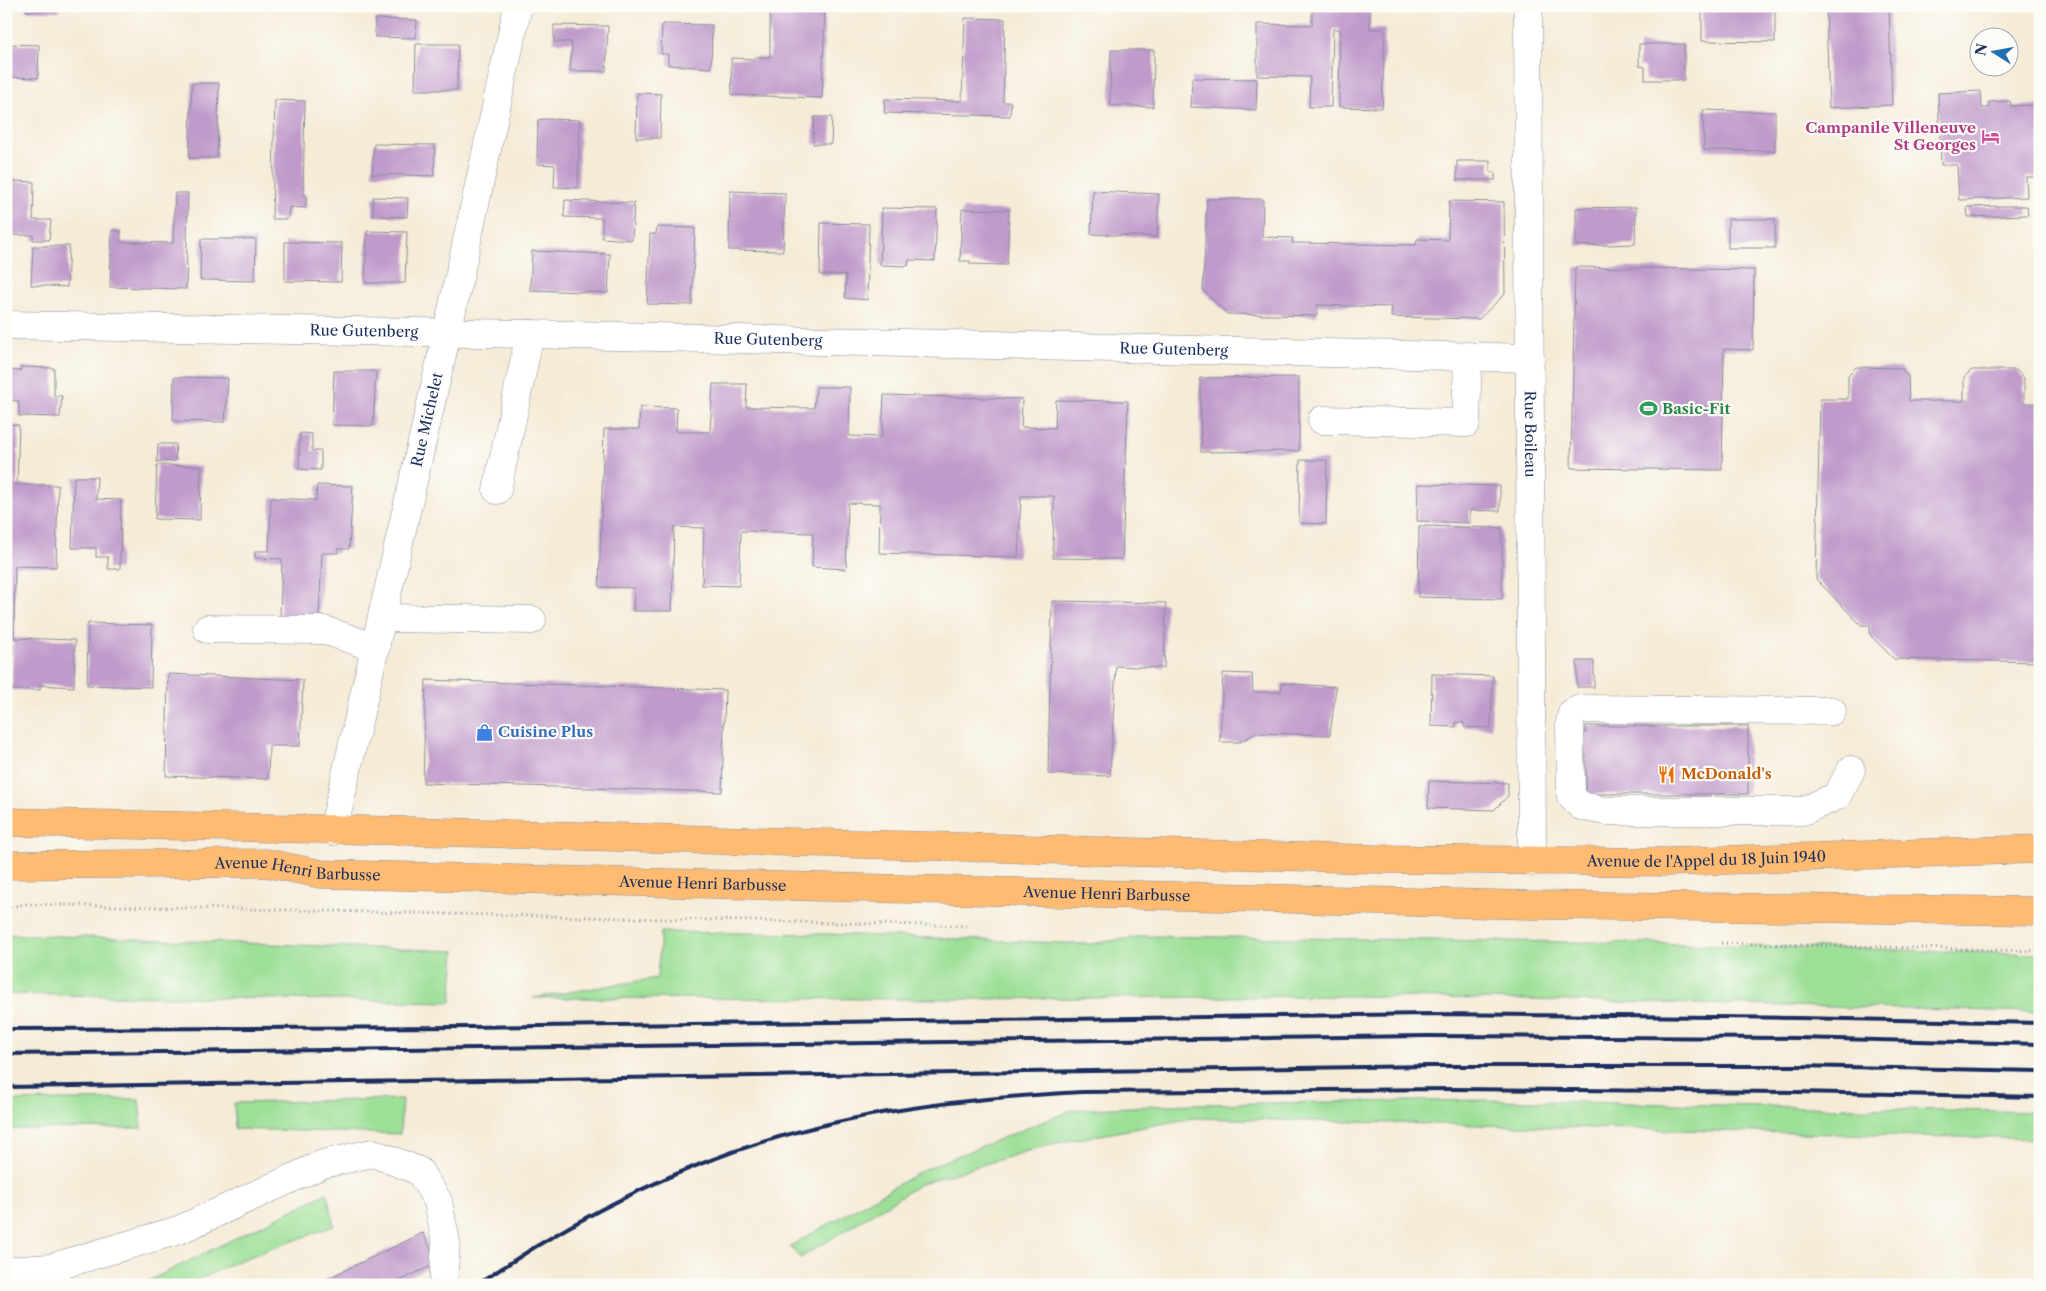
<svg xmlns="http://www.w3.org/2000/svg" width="2046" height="1291" font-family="'Libre Caslon Text',serif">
	<rect width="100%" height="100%" fill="#fdfcf7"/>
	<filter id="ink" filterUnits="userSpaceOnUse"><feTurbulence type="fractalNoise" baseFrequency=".02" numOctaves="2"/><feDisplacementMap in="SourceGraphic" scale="10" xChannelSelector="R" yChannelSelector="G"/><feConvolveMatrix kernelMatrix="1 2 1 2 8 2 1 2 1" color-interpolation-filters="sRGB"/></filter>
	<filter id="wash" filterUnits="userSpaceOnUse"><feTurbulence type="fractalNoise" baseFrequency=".0096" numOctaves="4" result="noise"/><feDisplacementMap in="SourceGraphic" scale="20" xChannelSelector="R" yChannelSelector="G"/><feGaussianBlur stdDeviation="1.12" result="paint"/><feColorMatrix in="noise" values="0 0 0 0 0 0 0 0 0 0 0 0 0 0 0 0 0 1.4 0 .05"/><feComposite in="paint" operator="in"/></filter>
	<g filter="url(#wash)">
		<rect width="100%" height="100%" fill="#f5ebd7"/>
		<g fill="#9cdf96" stroke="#5c877a">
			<path d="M661 932 827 934 1090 944 1144 936 1648 943 2040 954V1012L1356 996 960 999 533 998 657 978Z"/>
			<path d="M6 934 455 951 451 1002 6 994Z"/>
			<path d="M139 1099 142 1128 6 1129V1101Z"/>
			<path d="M402 1099 400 1134 235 1129 234 1103Z"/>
			<path d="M1487 1100 2040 1112V1139L1193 1118 1051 1144 922 1183 800 1258 790 1246 925 1169 1072 1110 1191 1104Z"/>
			<path d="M327 1193 334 1226 235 1262 188 1285H140Z"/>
		</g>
		<g id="blocks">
			<g fill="#bf9aca">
				<path d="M27 6H59V11H26Z"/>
				<path d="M770 6 805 8 806 6H825L822 98 732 95 731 58 754 59 755 57H770Z"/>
				<path d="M1312 6H1370V29H1385L1382 108 1339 107 1340 29H1333L1331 107H1309L1310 77 1257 76V24L1312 25Z"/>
				<path d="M1702 6H1775V42L1702 41Z"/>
				<path d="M1826 6H1889L1892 105 1829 108Z"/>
				<path d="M965 18 1005 19 1003 102H1011L1010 116 884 113 885 99 962 101Z"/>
				<path d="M375 19 417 20 416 38 375 37Z"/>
				<path d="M662 24 712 25 711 68 668 65V54H661Z"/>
				<path d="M554 25 608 26 606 71H570L572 42H554Z"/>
				<path d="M6 44 39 45 38 78 6 77Z"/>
				<path d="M416 44H458L457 90H415Z"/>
				<path d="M1639 44H1684V80H1645V67L1639 66Z"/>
				<path d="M1111 50H1154L1153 107 1110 105Z"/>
				<path d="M1192 78 1257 79 1256 110 1191 107Z"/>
				<path d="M192 83H219L217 158H189Z"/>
				<path d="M1981 91 1982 108H1989V102L2010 101 2011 106 2040 105V177H2026L2027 197 1959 200 1957 165H1941L1938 93Z"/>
				<path d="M637 93 661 94 660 138H636Z"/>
				<path d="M275 100 305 101 303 195H306V208L289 207 288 219H272Z"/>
				<path d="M1703 110 1775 112V151L1704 150Z"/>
				<path d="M814 117H832L831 144H813Z"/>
				<path d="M544 119 580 120 578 188 554 187 555 165 537 164 538 120Z"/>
				<path d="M374 144 435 145 434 176 372 174Z"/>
				<path d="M1457 161H1490V172H1495V180H1457Z"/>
				<path d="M13 181 34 182 33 220H51L49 240H33V235H11L10 275H6V203H12Z"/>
				<path d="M730 191 785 193 783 251 729 250Z"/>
				<path d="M1093 191 1159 194 1157 237 1091 234Z"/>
				<path d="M175 193H188L186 289 110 287 112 230 121 231V242L173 243Z"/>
				<path d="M373 197 408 198 407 217 373 216Z"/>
				<path d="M1207 199H1263L1262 237 1293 238 1292 243 1416 245 1417 239 1448 240 1449 201 1504 202 1505 294 1479 319 1391 317 1392 307 1317 305V316L1227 314 1203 290Z"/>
				<path d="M565 200 634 203 632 240 602 238V218L564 217Z"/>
				<path d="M2002 206H2027L2028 215 1968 217 1967 207Z"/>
				<path d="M1636 207 1635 244 1576 246V208Z"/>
				<path d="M882 208 937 209 935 261 909 260 908 266 880 265Z"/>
				<path d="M962 209 1009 210 1007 265 970 264V261H960Z"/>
				<rect x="1728" y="219" width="47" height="29"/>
				<path d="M821 223 869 224 867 300 845 298 846 275H820Z"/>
				<path d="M657 227 695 228 692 305 647 304 650 234H656Z"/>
				<path d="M367 231 407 232 405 283H365Z"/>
				<path d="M201 239H256L255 281 200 280Z"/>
				<path d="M285 242 342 243 341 282 285 281Z"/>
				<path d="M33 246H69L67 287 31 285Z"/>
				<path d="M532 251 610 254 608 293 530 290Z"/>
				<path d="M1575 267 1754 270 1753 350 1724 349 1722 470 1571 468Z"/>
				<path d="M21 367 54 368V396H62L60 417 19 416V401L6 400V370L20 371Z"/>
				<path d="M1856 367 1901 368 1908 376 1909 401H1964V377L1972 370H2016L2024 378V403H2040V662L1894 659 1870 635V625H1861L1816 579 1820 399H1848V375Z"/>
				<path d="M334 371H376L373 426 332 425Z"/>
				<path d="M174 377 228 378 225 422 173 421Z"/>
				<path d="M1299 377V451L1201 452 1200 378Z"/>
				<path d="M713 384H747L746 407 814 408 816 387H850L849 436 882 437 884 395 1022 399 1021 427 1055 428 1056 400 1128 401 1122 559 1053 558 1054 496H1021L1018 557 879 553 880 504 848 503 846 569 812 567 813 533 741 531 739 586 702 585 704 528 674 527 672 611H633L634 588 599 587 604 429H639L640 407 677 408 676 432H710Z"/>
				<path d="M6 424 19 425 17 485H58L56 567 15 566 14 638 75 640 74 687 40 685V690H12L13 643 6 642Z"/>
				<path d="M300 433 312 434V451H321V470L299 469Z"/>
				<path d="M158 444H176L175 461 157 462Z"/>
				<path d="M1300 460H1327L1326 524 1299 523Z"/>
				<path d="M157 465 201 466 200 520 155 519Z"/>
				<path d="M74 477H97L96 499 121 500 120 569H108V557H96V548H72Z"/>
				<path d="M1418 484 1500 486V511L1470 510V523L1417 521Z"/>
				<path d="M317 485 353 486 349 549H338V553H322L319 617 280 616 282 559 255 558V551H269L271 498 316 500Z"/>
				<path d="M1419 526 1502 528V599L1418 597Z"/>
				<path d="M1052 601 1166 603 1164 668 1116 666 1110 776 1048 774Z"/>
				<path d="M88 623 152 625 151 687 87 685Z"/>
				<rect x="1577" y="661" width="17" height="26"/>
				<path d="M1223 673 1252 674 1253 692H1281L1282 683 1336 687 1330 735 1256 733 1240 742H1220Z"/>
				<path d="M168 674 303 680 300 746H269L268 779 166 776Z"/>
				<path d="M1432 674 1493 676 1491 728 1464 727V723L1456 722V727L1431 726Z"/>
				<path d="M426 680 725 690 722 792 423 783Z"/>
				<path d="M1586 726H1748V794H1586V755H1577L1582 733H1586Z"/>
				<path d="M1429 781 1508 783V796L1494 810 1428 808Z"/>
				<path d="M423 1233 437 1263 391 1285H314Z"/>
			</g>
		</g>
	</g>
	<g filter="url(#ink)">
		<use href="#blocks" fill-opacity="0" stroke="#888d9a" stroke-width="1"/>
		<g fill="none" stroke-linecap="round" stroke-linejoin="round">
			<defs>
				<g id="minor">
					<path id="s1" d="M1528 6 1532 862"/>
					<path id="s2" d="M6 325 530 334 1530 358"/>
					<path d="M1322 420 1466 423 1468 356"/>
					<path d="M497 490 530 334"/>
					<path d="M382 618 532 620"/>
					<path d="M207 629 324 630 376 648"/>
					<path d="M1832 711 1580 709 1572 713 1570 723 1571 796 1581 806 1605 811H1803L1837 796 1851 770"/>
					<path id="s3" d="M333 831 447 333 518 6"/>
					<path d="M6 1271 50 1268 179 1230 323 1164 373 1153 419 1171 438 1201 446 1242 443 1285"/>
				</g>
				<g id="major">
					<path id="s4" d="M6 822 409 831 1374 859 1668 862 2040 849"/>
					<path id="s5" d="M6 865 266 863 321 874 1530 905 2040 911"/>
				</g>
			</defs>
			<use href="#minor" stroke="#888d9a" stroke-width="29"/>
			<use href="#major" stroke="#888d9a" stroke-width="29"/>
			<g stroke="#888d9a" stroke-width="3" stroke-dasharray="1 4" stroke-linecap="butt">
				<path d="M6 908 26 904 970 926"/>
				<path d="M1721 943 2040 951"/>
			</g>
			<use href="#minor" stroke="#fff" stroke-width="28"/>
			<use href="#major" stroke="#ffbb71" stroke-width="28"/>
			<g stroke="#1b2f5e" stroke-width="4">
				<path d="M6 1029 469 1027 1431 1014 1798 1018 2040 1023"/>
				<path d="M6 1054 1427 1036 1796 1038 2040 1044"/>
				<path d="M6 1087 1431 1066H1797L2040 1071"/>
				<path d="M477 1285C591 1206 715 1147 851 1119 927 1103 1005 1096 1083 1092L1453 1089 1796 1092 2040 1097"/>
			</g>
		</g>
	</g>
	<defs>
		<symbol id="hotel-bare" viewBox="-9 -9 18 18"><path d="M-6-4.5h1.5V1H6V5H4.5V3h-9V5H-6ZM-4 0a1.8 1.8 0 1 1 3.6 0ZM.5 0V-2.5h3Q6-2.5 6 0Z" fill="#d1479c" stroke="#fdfcf7" stroke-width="2.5" paint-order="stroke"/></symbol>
		<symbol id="stadium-bare" viewBox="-9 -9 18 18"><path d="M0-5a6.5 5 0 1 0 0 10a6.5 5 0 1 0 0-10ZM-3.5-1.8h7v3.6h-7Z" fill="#2e9e5b" stroke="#fdfcf7" stroke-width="2.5" paint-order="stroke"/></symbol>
		<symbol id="shop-bare" viewBox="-9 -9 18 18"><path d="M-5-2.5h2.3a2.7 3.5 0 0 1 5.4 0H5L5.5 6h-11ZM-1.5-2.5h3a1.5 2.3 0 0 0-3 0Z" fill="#3f7fe0" stroke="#fdfcf7" stroke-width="2.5" paint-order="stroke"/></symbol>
		<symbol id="restaurant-bare" viewBox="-9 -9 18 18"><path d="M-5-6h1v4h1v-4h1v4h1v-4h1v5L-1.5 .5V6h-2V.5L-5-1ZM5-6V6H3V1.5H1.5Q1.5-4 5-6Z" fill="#e8710a" stroke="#fdfcf7" stroke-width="2.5" paint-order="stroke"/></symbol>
	</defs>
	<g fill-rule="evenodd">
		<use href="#hotel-bare" x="1978" y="124" width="25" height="25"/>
		<use href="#stadium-bare" x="1636" y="396" width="25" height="25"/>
		<use href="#shop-bare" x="472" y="720" width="25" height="25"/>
		<use href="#restaurant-bare" x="1654" y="762" width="25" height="25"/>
	</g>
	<g text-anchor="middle" stroke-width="4.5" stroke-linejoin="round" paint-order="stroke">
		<g font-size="15" font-weight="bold" fill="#b23c85" stroke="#fdfcf7" text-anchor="end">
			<text x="1976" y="133">Campanile Villeneuve<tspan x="1976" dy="17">St Georges</tspan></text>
		</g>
		<g font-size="15" fill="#1b2f5e" stroke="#fdfcf7">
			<text dy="5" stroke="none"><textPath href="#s2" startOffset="358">Rue Gutenberg</textPath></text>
			<text dy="5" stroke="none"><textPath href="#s2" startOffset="762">Rue Gutenberg</textPath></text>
			<text dy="5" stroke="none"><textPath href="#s2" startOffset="1168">Rue Gutenberg</textPath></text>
			<text dy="5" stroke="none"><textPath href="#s3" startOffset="422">Rue Michelet</textPath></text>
			<text dy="5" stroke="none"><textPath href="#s1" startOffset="428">Rue Boileau</textPath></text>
			<text dy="5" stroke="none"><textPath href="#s4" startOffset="1701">Avenue de l'Appel du 18 Juin 1940</textPath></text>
			<text dy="5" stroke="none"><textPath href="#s5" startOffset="292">Avenue Henri Barbusse</textPath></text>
			<text dy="5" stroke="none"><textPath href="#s5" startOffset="698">Avenue Henri Barbusse</textPath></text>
			<text dy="5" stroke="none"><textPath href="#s5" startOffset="1102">Avenue Henri Barbusse</textPath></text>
		</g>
		<g font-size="15" font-weight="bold" fill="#27864d" stroke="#fdfcf7" text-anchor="start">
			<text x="1662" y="414">Basic-Fit</text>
		</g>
		<g font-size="15" font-weight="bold" fill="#366cbe" stroke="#fdfcf7" text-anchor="start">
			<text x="498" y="737">Cuisine Plus</text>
		</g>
		<g font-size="15" font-weight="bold" fill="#c56008" stroke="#fdfcf7" text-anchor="start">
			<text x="1681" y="779">McDonald's</text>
		</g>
	</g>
	<rect width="2046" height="1291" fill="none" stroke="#fdfcf7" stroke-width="25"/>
	<g transform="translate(1994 52) rotate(281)"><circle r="24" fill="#fdfcf7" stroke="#a3aaba"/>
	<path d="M0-4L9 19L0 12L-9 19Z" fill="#1f6fb2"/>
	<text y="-8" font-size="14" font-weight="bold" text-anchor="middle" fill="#1b2f5e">N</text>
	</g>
</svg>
